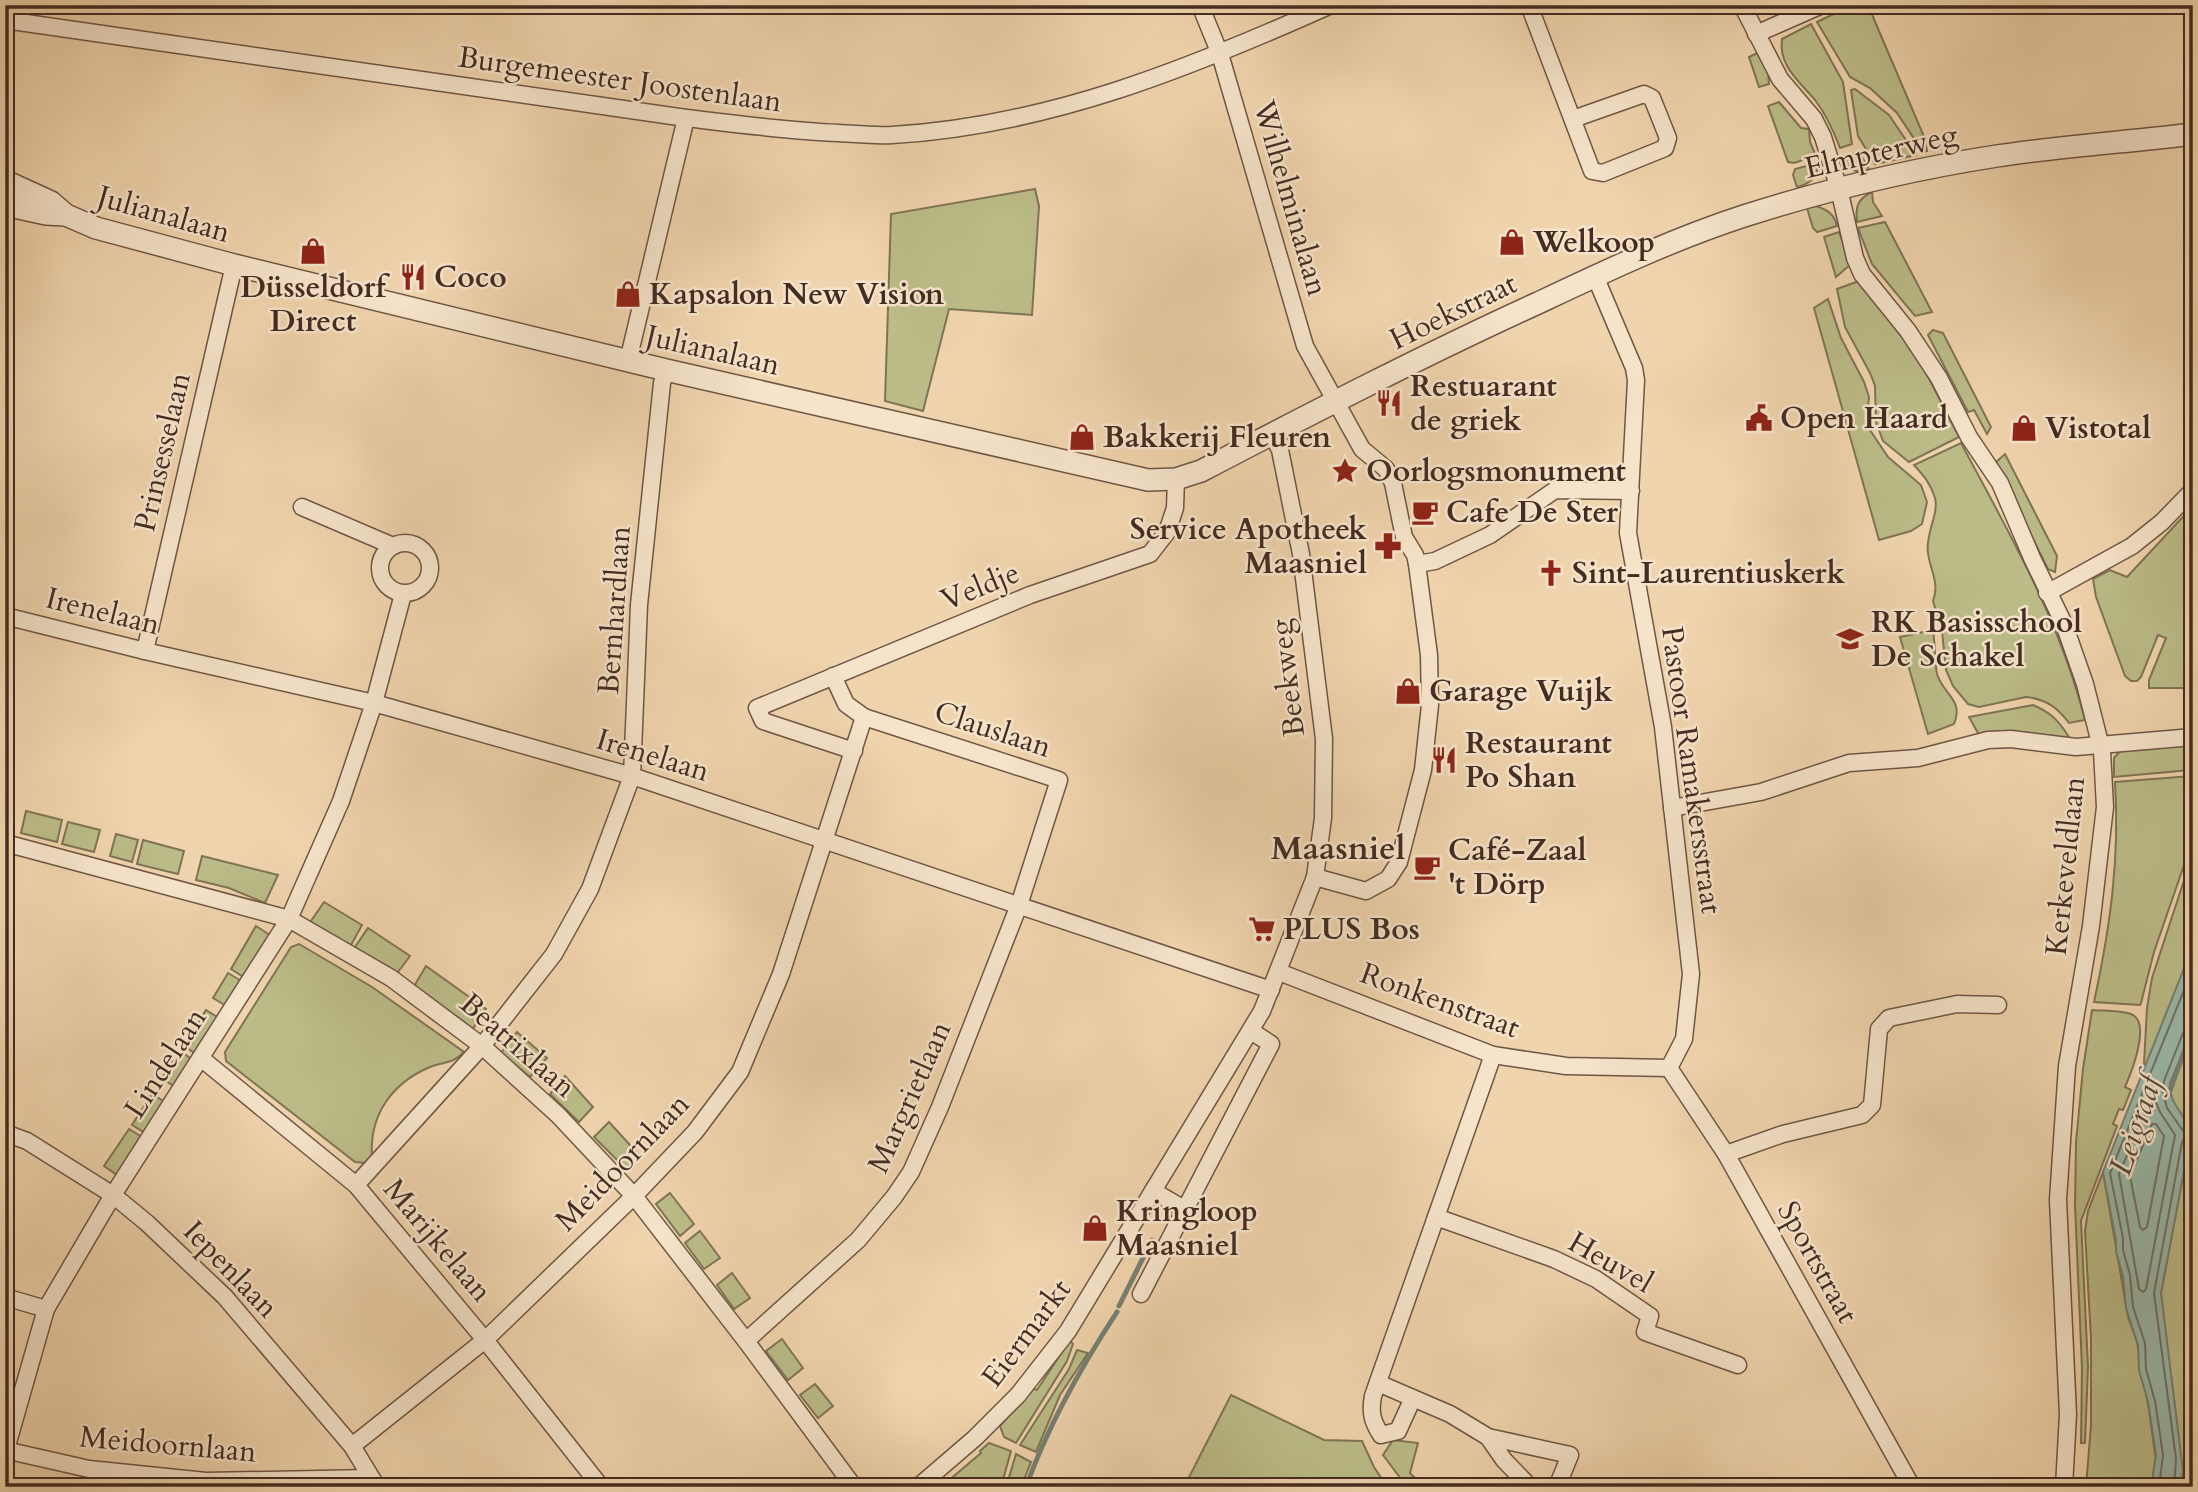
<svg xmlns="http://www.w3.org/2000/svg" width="2198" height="1492" font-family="Cardo,serif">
	<rect width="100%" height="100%" fill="#f0d4ad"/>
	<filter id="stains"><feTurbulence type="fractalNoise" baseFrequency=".00286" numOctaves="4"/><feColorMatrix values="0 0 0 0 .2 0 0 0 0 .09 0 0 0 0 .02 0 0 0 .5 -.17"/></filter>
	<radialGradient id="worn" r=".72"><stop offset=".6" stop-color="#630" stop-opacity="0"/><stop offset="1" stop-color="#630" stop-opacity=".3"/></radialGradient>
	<g fill="#bbbc88" stroke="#807455" stroke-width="2">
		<path d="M1852 5H1868L1925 139 1927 151 1923 152 1897 113 1870 88 1850 77 1817 22Z"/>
		<path d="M1811 24 1843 82 1852 144 1840 148C1834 132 1826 114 1815 100 1800 82 1778 66 1782 39Z"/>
		<path d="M1757 53 1768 72 1769 84 1759 87 1749 57Z"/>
		<path d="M1855 89 1889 115 1916 155 1875 164 1858 136 1851 90Z"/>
		<path d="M1779 102 1801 128 1809 129 1810 142 1816 156 1794 163 1788 162 1768 106Z"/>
		<path d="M1859 152 1870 171H1856L1847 166 1844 157Z"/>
		<path d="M1818 163C1818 177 1810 184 1797 187L1793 175 1795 169Z"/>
		<path d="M1035 189 1039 206 1032 315 949 309 923 411 885 401 891 214Z"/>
		<path d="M1872 192 1873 202 1882 216 1857 222C1855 206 1858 199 1872 192Z"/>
		<path d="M1816 206C1828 210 1834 214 1837 226L1817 232 1813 228 1807 208Z"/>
		<path d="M1885 222 1932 312 1915 316 1872 264 1858 228Z"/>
		<path d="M1839 232 1851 264 1836 277 1824 237Z"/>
		<path d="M1859 281 1892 320 1920 361 1959 437 1909 462 1883 441 1876 422 1875 386 1870 373 1845 327 1837 289Z"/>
		<path d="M1828 299 1841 338 1864 382 1869 397 1866 424 1888 457 1921 485 1927 502 1922 524 1911 531 1879 540 1814 308Z"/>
		<path d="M1933 330 1943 333 1991 427 1987 434 1974 410 1968 412 1928 335Z"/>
		<path d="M1961 443C2010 535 2059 618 2085 720L2069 723C2058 708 2046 699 2026 697L1979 707 1968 704 1953 686 1946 670 1942 631 1933 601C1940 583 1930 570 1928 553 1925 534 1939 515 1935 498 1931 484 1924 476 1914 465Z"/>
		<path d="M2005 454 2057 556 2055 572 2048 569 1995 463Z"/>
		<path d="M2193 506V688H2149V680L2166 638 2158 635 2141 677 2137 681H2131L2125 676 2096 597 2093 579 2110 570 2127 577Z"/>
		<path d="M1933 630C1935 641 1935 666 1937 674 1944 696 1964 699 1954 724L1928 734 1900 637Z"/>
		<path d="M2033 705C2052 713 2060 722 2070 739L2024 732 1979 735 1969 717Z"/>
		<path d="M2189 742 2190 770 2114 777V758L2121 750Z"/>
		<path d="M2191 776 2193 839 2154 952 2141 1003 2140 1005 2094 1002C2110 928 2120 858 2115 782Z"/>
		<path d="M26 811 62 820 57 842 21 833Z"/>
		<path d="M68 822 100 830 94 852 62 844Z"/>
		<path d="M116 834 138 840 132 862 110 856Z"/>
		<path d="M143 840 184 851 178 874 137 864Z"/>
		<path d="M2193 853V946L2146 1065 2144 1064 2147 1008 2152 978Z"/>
		<path d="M202 856 278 875 265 903 229 888 196 880Z"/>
		<path d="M324 902 362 925 350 947 309 924Z"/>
		<path d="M256 926 270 935 245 978 231 969Z"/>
		<path d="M368 928 410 956 395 976 353 950Z"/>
		<path d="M299 944 372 987 464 1052C451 1065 445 1061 430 1067 392 1083 369 1115 372 1157L365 1163 355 1162 226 1061 225 1052 291 947Z"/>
		<path d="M426 966 486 1009 472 1030 413 988Z"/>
		<path d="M228 973 243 982 228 1007 213 998Z"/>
		<path d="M206 1010 219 1018 196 1054 184 1046Z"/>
		<path d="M2092 1010C2104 1011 2120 1010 2131 1014 2152 1022 2131 1073 2125 1087L2131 1090 2123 1110 2119 1109 2113 1124 2117 1126 2081 1221 2088 1367 2085 1443H2081L2082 1368 2075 1205 2076 1142 2083 1069Z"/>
		<path d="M2193 1028V1487H2180L2182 1478 2161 1293 2191 1134C2188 1120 2177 1113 2172 1100 2165 1082 2185 1046 2193 1028Z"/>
		<path d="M517 1032 547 1058 530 1077 501 1053Z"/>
		<path d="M180 1051 193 1060 175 1087 162 1078Z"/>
		<path d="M565 1076 593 1107 579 1122 550 1094Z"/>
		<path d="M152 1094 165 1102 145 1133 132 1125Z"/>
		<path d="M609 1122 640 1156 626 1169 594 1137Z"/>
		<path d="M129 1129 142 1137 117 1175 104 1166Z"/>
		<path d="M2103 1172 2128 1317 2137 1342 2149 1410 2156 1461 2151 1487H2086L2091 1425V1339L2085 1231 2088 1211Z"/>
		<path d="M670 1193 694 1224 680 1236 656 1204Z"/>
		<path d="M700 1231 720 1258 704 1269 685 1243Z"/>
		<path d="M732 1273 750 1298 734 1309 717 1285Z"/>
		<path d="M782 1339 803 1368 788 1380 766 1351Z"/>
		<path d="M1070 1340 1073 1344 1067 1361 1016 1443 1004 1437 1000 1426 1032 1388 1037 1390Z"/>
		<path d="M1077 1350 1088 1353 1060 1395 1036 1452 1020 1445 1069 1369Z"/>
		<path d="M815 1384 833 1406 818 1418 800 1395Z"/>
		<path d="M1231 1395 1324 1440 1362 1441 1374 1467 1387 1487H1184Z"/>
		<path d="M1393 1440 1418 1443 1410 1473 1424 1487H1407L1383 1455Z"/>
		<path d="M989 1443 1011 1451 1001 1487H951L948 1481 981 1453 980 1451Z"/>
		<path d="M1016 1454 1031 1462 1021 1487H1010L1007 1484Z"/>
	</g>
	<path fill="#9ab8a9" stroke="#788073" stroke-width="2" d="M2193 946V1028L2170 1083C2168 1105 2187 1114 2191 1134L2161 1293 2183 1471 2180 1487H2151L2156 1455 2148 1402 2139 1370 2138 1345 2126 1308 2123 1276 2116 1252V1240L2103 1172Z"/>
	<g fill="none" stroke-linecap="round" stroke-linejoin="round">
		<g stroke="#6f7266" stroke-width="2">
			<path d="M2151 1099 2155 1100 2160 1112 2175 1135 2146 1289 2143 1292 2139 1289 2119 1174Z"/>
			<path d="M2152 1124H2156L2164 1136 2147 1227 2143 1230 2140 1227 2130 1176Z"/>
			<path d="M2159 1487 2163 1455 2155 1401 2146 1369 2145 1343 2133 1307 2130 1275 2123 1250V1238L2110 1173 2193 968"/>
			<path d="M2174 1487 2176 1459 2154 1293 2182 1142 2186 1135 2167 1108 2163 1092 2164 1081 2183 1033 2187 1029 2193 1028"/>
		</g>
		<g stroke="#788073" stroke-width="5">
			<path d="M2168 1096 2193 1027"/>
			<path d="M1119 1306 1152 1240"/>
			<path d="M1026 1487C1048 1425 1081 1367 1117 1312"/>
		</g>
		<defs>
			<g id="minor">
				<path d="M1200 5 1220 54 1305 346 1362 449 1386 469 1393 483 1404 537 1415 555 1417 564 1429 655 1430 705 1423 770 1399 862 1388 879 1366 891 1315 877"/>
				<path d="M1529 5 1592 171 1603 173 1665 148 1668 138 1652 98 1644 94 1573 119"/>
				<path d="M1742 5 1780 79 1814 119 1823 137 1839 189 1855 258 1862 274 1908 331 1939 378 1969 437 2000 483 2032 558 2064 624 2085 684 2102 751 2105 807 2091 926 2067 1066 2058 1200 2068 1414 2064 1487"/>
				<path d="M5 20 686 118C737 124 787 131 839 133 856 134 874 136 892 135 1048 126 1190 68 1331 5"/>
				<path d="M1756 34 1822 5"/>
				<path d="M1595 276 1634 368 1636 380 1628 533 1663 727 1691 974 1684 1039 1669 1068"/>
				<path d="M628 361 686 118"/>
				<path d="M302 507 393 546"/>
				<circle cx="405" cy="568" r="25"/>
				<path d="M1417 564 1435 561 1490 535 1555 490 1631 491"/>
				<path d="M2047 593 2132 546 2162 522 2193 490"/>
				<path d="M5 616 145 651 374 703 632 776 1271 990"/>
				<path d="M145 651 234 265"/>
				<path d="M833 676 846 704 864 717"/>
				<path d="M854 751 763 721 757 708 1030 595 1150 554 1167 532 1175 508 1176 479"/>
				<path d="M1672 808 1761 792 1849 763 1918 758 1988 740 2011 739 2076 747 2193 737"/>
				<path d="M5 843 289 919 391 978 482 1046 558 1115 634 1196 746 1341 854 1487"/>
				<path d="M1279 972 1493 1055 1566 1066 1669 1068"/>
				<path d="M202 1059 356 1185 485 1340 601 1487"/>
				<path d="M1669 1068 1726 1154 1912 1487"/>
				<path d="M5 1133 27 1141 113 1195 147 1223 225 1297 352 1446 377 1487"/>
				<path d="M1726 1154 1783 1134 1862 1115 1872 1105 1879 1029 1889 1018 1957 1004 1998 1005"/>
				<path d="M356 1185 482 1046 554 954 590 889 632 776 639 605 662 383 666 370"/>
				<path d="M1153 1191 1184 1209"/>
				<path d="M1436 1217 1554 1259 1596 1279 1650 1316 1645 1332 1738 1365"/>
				<path d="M1141 1294 1271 1044 1251 1031"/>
				<path d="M5 1297 46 1309"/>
				<path d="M1378 1383 1450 1414 1488 1437 1570 1455 1557 1487"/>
				<path d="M1412 1400 1398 1431 1381 1435C1372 1421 1370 1412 1373 1396L1493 1055"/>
				<path d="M1488 1437 1504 1460 1530 1487"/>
				<path d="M352 1446 485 1340 634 1196 695 1132 740 1072 781 974 864 717 1059 780 1019 905 940 1107 911 1172 894 1197 858 1240 746 1341"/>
				<path d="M5 1450 89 1469 206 1481 371 1478"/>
				<path d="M5 1453 46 1309 113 1195 289 919 341 801 374 703 403 594"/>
				<path d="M918 1487 975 1438 1018 1395 1068 1331 1262 1011 1315 877 1323 818 1324 739 1301 554 1280 450 1272 434"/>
			</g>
			<g id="tertiary">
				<path d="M5 181 51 202 66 215 96 228 234 265 666 370 1148 480 1176 479 1201 471C1312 413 1424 355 1538 303 1606 271 1673 239 1744 216 1826 190 1912 169 1997 156 2062 146 2128 142 2193 134"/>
				<path d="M5 205 46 214 65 215"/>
			</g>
		</defs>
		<use href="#minor" stroke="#6f5645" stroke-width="19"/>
		<use href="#tertiary" stroke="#6f5645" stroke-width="24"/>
		<use href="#minor" stroke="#f5e3ca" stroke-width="16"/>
		<use href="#tertiary" stroke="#f5e3ca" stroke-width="21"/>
	</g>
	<defs>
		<symbol id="shop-bare" viewBox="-9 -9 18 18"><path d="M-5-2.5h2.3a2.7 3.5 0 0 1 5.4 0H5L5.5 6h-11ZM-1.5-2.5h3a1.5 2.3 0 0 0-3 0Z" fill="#8f2418" stroke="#f5e3ca" stroke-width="2.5" paint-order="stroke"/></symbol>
		<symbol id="restaurant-bare" viewBox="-9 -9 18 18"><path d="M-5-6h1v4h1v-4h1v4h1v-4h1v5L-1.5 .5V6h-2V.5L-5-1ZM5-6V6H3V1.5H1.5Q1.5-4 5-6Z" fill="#8f2418" stroke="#f5e3ca" stroke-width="2.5" paint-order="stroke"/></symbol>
		<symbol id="civic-bare" viewBox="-9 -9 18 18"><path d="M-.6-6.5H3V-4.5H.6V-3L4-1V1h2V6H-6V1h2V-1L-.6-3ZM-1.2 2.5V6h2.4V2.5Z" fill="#8f2418" stroke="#f5e3ca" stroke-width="2.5" paint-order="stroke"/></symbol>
		<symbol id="sight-bare" viewBox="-9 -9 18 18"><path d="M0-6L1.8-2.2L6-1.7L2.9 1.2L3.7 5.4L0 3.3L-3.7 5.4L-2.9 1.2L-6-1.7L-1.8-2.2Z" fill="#8f2418" stroke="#f5e3ca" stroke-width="2.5" paint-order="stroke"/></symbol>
		<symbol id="cafe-bare" viewBox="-9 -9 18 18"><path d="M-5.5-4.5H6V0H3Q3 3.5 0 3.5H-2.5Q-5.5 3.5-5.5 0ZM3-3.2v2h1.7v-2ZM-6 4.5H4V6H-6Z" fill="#8f2418" stroke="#f5e3ca" stroke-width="2.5" paint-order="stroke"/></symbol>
		<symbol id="pharmacy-bare" viewBox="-9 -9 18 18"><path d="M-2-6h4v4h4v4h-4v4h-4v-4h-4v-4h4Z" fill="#8f2418" stroke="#f5e3ca" stroke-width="2.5" paint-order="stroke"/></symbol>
		<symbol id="church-bare" viewBox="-9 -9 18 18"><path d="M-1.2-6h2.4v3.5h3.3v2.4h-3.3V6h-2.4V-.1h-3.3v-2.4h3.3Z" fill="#8f2418" stroke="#f5e3ca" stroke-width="2.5" paint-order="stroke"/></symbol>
		<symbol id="school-bare" viewBox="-9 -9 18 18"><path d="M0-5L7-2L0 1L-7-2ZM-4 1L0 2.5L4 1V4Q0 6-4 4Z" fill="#8f2418" stroke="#f5e3ca" stroke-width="2.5" paint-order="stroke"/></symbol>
		<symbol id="supermarket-bare" viewBox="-9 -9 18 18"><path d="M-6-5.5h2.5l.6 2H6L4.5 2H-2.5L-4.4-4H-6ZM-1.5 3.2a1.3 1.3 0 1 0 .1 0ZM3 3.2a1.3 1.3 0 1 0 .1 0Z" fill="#8f2418" stroke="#f5e3ca" stroke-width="2.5" paint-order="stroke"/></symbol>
	</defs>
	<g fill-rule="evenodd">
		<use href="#shop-bare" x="1493" y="223" width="38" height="38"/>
		<use href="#shop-bare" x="294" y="232" width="38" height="38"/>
		<use href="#restaurant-bare" x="394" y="258" width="38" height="38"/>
		<use href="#shop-bare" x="609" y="275" width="38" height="38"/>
		<use href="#restaurant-bare" x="1370" y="384" width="38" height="38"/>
		<use href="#civic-bare" x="1740" y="399" width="38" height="38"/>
		<use href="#shop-bare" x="2005" y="409" width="38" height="38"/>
		<use href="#shop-bare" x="1063" y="418" width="38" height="38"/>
		<use href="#sight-bare" x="1326" y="452" width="38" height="38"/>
		<use href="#cafe-bare" x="1406" y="493" width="38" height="38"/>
		<use href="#pharmacy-bare" x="1369" y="527" width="38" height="38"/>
		<use href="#church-bare" x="1532" y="554" width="38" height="38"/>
		<use href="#school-bare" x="1831" y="620" width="38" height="38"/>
		<use href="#shop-bare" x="1389" y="672" width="38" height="38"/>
		<use href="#restaurant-bare" x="1425" y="741" width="38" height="38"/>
		<use href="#cafe-bare" x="1408" y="848" width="38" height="38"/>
		<use href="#supermarket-bare" x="1243" y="910" width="38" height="38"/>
		<use href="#shop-bare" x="1076" y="1209" width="38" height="38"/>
	</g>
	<g text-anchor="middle" stroke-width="5" stroke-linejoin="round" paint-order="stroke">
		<g font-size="30" fill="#442c22" stroke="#f5e3ca">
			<text transform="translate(620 79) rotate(8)" y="10">Burgemeester Joostenlaan</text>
			<text transform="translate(1881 151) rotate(-13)" y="10">Elmpterweg</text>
			<text transform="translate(1291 198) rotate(74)" y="10">Wilhelminalaan</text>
			<text transform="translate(164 214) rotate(16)" y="10">Julianalaan</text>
			<text transform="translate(1453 311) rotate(-26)" y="10">Hoekstraat</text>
			<text transform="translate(713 350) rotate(13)" y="10">Julianalaan</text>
			<text transform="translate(162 452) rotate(-77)" y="10">Prinsesselaan</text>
			<text transform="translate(980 586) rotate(-22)" y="10">Veldje</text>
			<text transform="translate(614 610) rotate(-86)" y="10">Bernhardlaan</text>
			<text transform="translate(103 611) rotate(14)" y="10">Irenelaan</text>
			<text transform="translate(1287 678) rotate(-97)" y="10">Beekweg</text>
			<text transform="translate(993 729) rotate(18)" y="10">Clauslaan</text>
			<text transform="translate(653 755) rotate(17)" y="10">Irenelaan</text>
			<text transform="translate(1692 770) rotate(82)" y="10">Pastoor Ramakersstraat</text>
			<text transform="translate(2065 866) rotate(-84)" y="10">Kerkeveldlaan</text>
			<text transform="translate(1440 1000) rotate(20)" y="10">Ronkenstraat</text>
			<text transform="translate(518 1045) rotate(41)" y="10">Beatrixlaan</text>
			<text transform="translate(165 1063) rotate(-57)" y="10">Lindelaan</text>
			<text transform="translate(909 1097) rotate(-66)" y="10">Margrietlaan</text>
			<text transform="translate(622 1162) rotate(-46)" y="10">Meidoornlaan</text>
			<text transform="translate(438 1240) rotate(50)" y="10">Marijkelaan</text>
			<text transform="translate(1611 1262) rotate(30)" y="10">Heuvel</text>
			<text transform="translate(1818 1262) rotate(61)" y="10">Sportstraat</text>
			<text transform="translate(231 1269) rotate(46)" y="10">Iepenlaan</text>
			<text transform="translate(1026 1333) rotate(-53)" y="10">Eiermarkt</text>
			<text transform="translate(168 1444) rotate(5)" y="10">Meidoornlaan</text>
		</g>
		<g font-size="30" font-weight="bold" fill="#442c22" stroke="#f5e3ca" text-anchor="start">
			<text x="1533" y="252">Welkoop</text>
			<text x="434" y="287">Coco</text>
			<text x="313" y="297" text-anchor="middle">Düsseldorf<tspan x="313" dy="34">Direct</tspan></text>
			<text x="649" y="304">Kapsalon New Vision</text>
			<text x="1410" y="396">Restuarant<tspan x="1410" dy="34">de griek</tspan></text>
			<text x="1780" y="428">Open Haard</text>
			<text x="2045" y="438">Vistotal</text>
			<text x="1103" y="447">Bakkerij Fleuren</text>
			<text x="1366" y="481">Oorlogsmonument</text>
			<text x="1446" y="522">Cafe De Ster</text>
			<text x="1367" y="539" text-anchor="end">Service Apotheek<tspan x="1367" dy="34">Maasniel</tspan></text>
			<text x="1572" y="583">Sint-Laurentiuskerk</text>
			<text x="1871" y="632">RK Basisschool<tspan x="1871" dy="34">De Schakel</tspan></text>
			<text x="1429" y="701">Garage Vuijk</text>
			<text x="1465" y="753">Restaurant<tspan x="1465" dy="34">Po Shan</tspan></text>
			<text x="1448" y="860">Café-Zaal<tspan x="1448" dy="34">'t Dörp</tspan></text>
			<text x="1283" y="939">PLUS Bos</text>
			<text x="1116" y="1221">Kringloop<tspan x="1116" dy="34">Maasniel</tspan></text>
		</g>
		<g font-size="32" font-style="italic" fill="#55483d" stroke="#f5e3ca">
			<text transform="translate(2135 1125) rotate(-71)" y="11">Leigraaf</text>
		</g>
		<g font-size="33" font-weight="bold" fill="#442c22" stroke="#f5e3ca">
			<text x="1338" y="859">Maasniel</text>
		</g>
	</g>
	<rect width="2198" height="1492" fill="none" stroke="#f0d4ad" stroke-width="28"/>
	<rect x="7" y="7" width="2184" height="1478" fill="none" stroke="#442c22" stroke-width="3.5"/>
	<rect x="14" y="14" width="2170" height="1464" fill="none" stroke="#442c22" stroke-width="2"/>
	<rect width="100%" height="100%" filter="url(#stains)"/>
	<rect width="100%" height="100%" fill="url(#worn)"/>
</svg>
